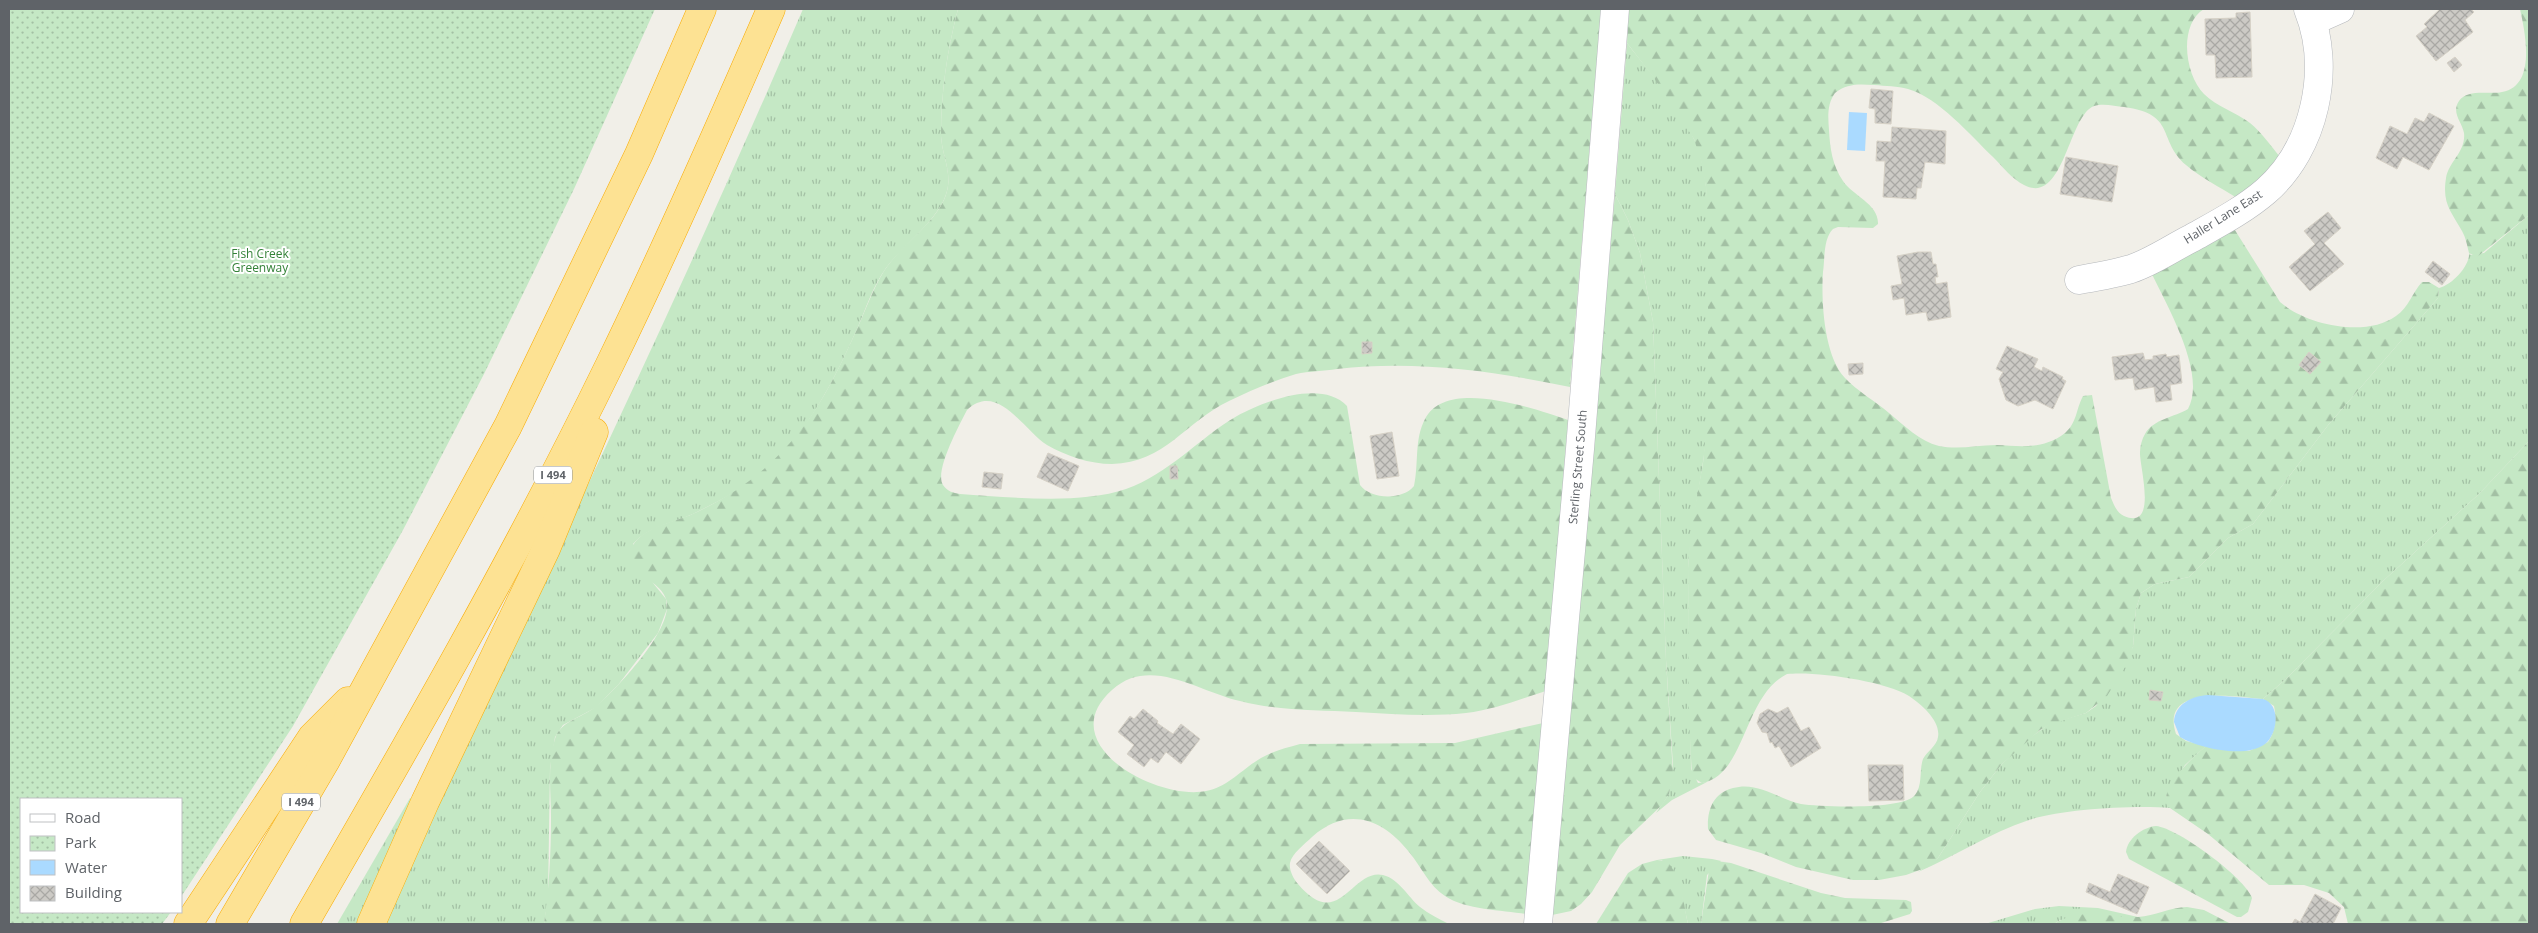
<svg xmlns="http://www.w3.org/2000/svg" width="2538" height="933" font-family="'Open Sans',sans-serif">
	<defs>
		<pattern id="grass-tufts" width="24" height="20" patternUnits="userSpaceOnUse" patternTransform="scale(1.25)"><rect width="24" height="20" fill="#c5e8c5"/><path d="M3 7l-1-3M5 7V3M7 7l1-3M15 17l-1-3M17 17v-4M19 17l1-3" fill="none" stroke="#a3c0a4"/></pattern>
		<pattern id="forest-firs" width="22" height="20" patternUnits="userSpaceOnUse" patternTransform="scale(1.25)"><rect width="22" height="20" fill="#c5e8c5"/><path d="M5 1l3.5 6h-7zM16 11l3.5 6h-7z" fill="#a3c0a4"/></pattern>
		<pattern id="park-dots" width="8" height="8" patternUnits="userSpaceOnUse" patternTransform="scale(1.25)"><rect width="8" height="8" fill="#c5e8c5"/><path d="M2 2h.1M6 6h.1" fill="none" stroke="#a3c0a4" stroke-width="1.8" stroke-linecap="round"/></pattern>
		<pattern id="building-cross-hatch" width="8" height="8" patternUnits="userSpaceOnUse" patternTransform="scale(1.25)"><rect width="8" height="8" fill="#cccac5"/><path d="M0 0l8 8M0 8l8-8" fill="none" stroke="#a9a8a4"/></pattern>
	</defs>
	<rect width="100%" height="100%" fill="#f1efe8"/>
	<g fill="url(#grass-tufts)">
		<path d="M803 9H958C947 51 941 92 941 136 942 155 952 172 947 191 940 219 904 244 886 268 873 286 866 308 857 329 835 378 810 429 770 466 749 485 723 499 697 512 675 523 650 525 633 544L653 583 666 599 667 609 658 633 618 685 595 708 563 725 555 737 550 768 548 898 544 924H380C523 620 671 318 803 9Z"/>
		<path d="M1627 43C1650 73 1678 104 1694 139 1711 177 1708 225 1708 266 1708 320 1713 376 1707 429 1703 476 1691 521 1688 568L1691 769 1698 783 1707 782 1672 800 1656 813 1669 794 1673 765 1666 660 1653 322 1640 253 1628 220 1615 194Z"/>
		<path d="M2529 215V441L2479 494 2383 581 2288 677 2263 699C2238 697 2159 683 2176 734L2186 741 2206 746 2185 765 2166 796 2170 808C2134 805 2062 809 2029 820 1990 833 1955 856 1918 872L1938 858 1980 792 2001 765 2026 741 2049 724 2086 713 2096 706 2133 647 2136 609 2141 593 2155 584 2189 577 2228 538 2253 524 2329 424 2438 298 2439 288C2452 285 2470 266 2469 253L2471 255 2484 253Z"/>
		<path d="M410 798 417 801 362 924H337Z"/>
		<path d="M1683 856 1712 859 1731 863 1721 861 1707 875 1701 924H1688L1682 897 1662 860H1657Z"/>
		<path d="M2059 906 2098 908 2138 917 2060 920 2054 924H1985L2035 909Z"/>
	</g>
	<g fill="url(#forest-firs)">
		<path d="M958 9 1601 10 1570 387C1493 371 1416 360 1337 369 1324 371 1309 371 1296 374 1273 381 1251 390 1229 401 1186 421 1165 463 1112 464 1090 464 1066 456 1047 445 1024 431 998 381 967 410 960 424 934 471 943 485 947 491 953 493 960 494 1009 497 1079 505 1126 489 1169 474 1199 438 1237 416 1264 401 1322 379 1347 406L1360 485C1370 499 1402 501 1414 486 1419 463 1414 440 1425 419 1446 377 1535 409 1568 420L1546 691C1520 699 1493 710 1466 713 1429 717 1393 714 1356 712 1318 710 1278 711 1240 701 1199 692 1150 655 1112 690 1051 744 1157 801 1206 791 1228 787 1242 769 1261 758 1273 751 1286 748 1300 744L1455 743 1543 723 1526 914C1501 910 1466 910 1445 896 1429 886 1421 866 1409 852 1382 818 1347 806 1312 837 1305 844 1292 853 1290 863 1289 870 1293 878 1298 884 1339 933 1352 868 1383 875 1399 879 1408 897 1420 907 1429 914 1439 919 1449 924H544C549 889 551 854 551 818 551 792 547 764 555 739 560 721 582 718 595 707 615 691 676 627 666 599 661 584 641 577 631 566 628 555 630 546 639 538 654 524 679 521 697 512 742 490 768 470 800 431 824 401 841 364 857 329 866 309 873 289 884 271 901 244 940 221 947 191 952 172 942 155 941 136 941 92 947 51 958 9Z"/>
		<path d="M1629 9H2204C2178 25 2185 75 2204 94 2217 107 2236 112 2250 123 2261 132 2271 146 2280 157L2272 168 2237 198C2220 187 2201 178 2186 165 2157 140 2177 114 2124 107 2115 106 2103 103 2094 106 2068 116 2064 206 2024 185 2012 179 2002 166 1993 157 1970 135 1939 98 1908 89 1897 86 1886 86 1874 85 1860 84 1847 83 1835 93 1827 104 1828 117 1829 130 1830 148 1832 165 1843 181 1853 196 1879 204 1878 224L1873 228 1838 227 1833 229C1823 239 1825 259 1823 272 1821 301 1824 356 1845 378 1857 391 1875 401 1889 413 1905 426 1919 441 1939 446 1959 450 1977 445 1996 445 2021 446 2043 450 2065 433 2077 423 2076 409 2083 396L2092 395 2111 498C2114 505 2117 513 2124 516 2159 531 2139 465 2140 452 2140 446 2142 439 2145 434 2153 419 2175 417 2188 409 2207 374 2167 306 2151 272L2233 227 2280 302C2306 325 2366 338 2396 316 2409 307 2412 293 2422 282H2429L2439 288 2438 298 2329 424 2253 524 2228 538 2189 577 2155 584 2141 593 2136 609 2133 647 2125 667 2107 696 2086 713 2049 725 2040 730 2001 765 1980 792 1938 858 1928 867 1906 875 1879 880H1853L1796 867 1761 853 1716 840 1708 829C1707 810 1713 793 1733 788 1758 781 1778 799 1801 804 1821 807 1905 810 1915 795 1923 785 1919 770 1923 759 1927 751 1937 746 1938 737 1941 721 1921 704 1909 696 1885 681 1816 671 1787 674 1743 696 1746 775 1702 783L1692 777 1689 719 1688 568 1690 535 1703 463 1708 410V243L1706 187 1701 161 1694 139 1654 78 1627 43Z"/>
		<path d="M2520 9H2529V215L2477 257 2469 253C2467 245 2466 238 2462 231 2451 211 2442 204 2446 178 2449 161 2466 152 2464 133 2462 122 2451 113 2459 101 2468 88 2489 95 2502 92 2537 86 2525 32 2520 9Z"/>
		<path d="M1615 194 1628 220 1640 253 1653 322 1666 660 1673 774 1669 794 1662 805 1620 845 1592 892 1581 904 1571 911 1552 915Z"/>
		<path d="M2529 441V924H2348L2344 907 2329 893 2304 885H2269L2208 834 2167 806C2159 788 2193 757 2206 746L2249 751 2268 742C2275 732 2277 718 2274 706L2263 699 2288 677 2383 581 2479 494Z"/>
		<path d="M2156 826C2178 828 2245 878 2252 898L2248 912 2241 917H2237L2129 859 2126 852C2127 839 2143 827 2156 826Z"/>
		<path d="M1657 860 1667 861C1681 876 1684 905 1688 924H1596L1628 873 1642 864Z"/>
		<path d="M1716 861 1731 863 1821 893 1845 898 1906 900 1911 902 1912 911 1910 914 1878 924H1701L1709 870 1712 863Z"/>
		<path d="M2187 907 2204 910 2231 924H2054C2082 906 2108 918 2138 917 2155 916 2170 907 2187 907Z"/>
	</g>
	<path fill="url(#park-dots)" d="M9 9H655L574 189 484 374 403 530 293 726 181 897V799H21V912H171L162 924H9Z"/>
	<g fill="#aadaff">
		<path d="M1849 112 1867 113 1865 151 1847 150Z"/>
		<path d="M2208 695 2263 699C2281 704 2278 734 2265 744 2246 759 2198 748 2180 737L2174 722C2175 704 2192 696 2208 695Z"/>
	</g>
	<g fill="url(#building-cross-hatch)" stroke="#d6d1c6">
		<path d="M2440 9H2471L2474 12 2465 20 2473 32 2436 61 2416 36 2427 27 2424 24Z"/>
		<path d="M2250 12 2252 77 2216 78 2215 55H2206L2205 19 2236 18V13Z"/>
		<path d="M2455 57 2462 65 2454 72 2447 63Z"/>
		<path d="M1871 89 1893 91 1891 124 1875 123V109L1869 108Z"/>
		<path d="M2429 113 2454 126 2429 170 2403 157 2397 169 2376 158 2390 126 2407 134 2415 118 2424 122Z"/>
		<path d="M1892 127 1946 131 1945 164 1925 162 1921 188H1917L1916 199 1883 197 1885 161H1876L1877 141 1891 142Z"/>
		<path d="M2066 157 2118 166 2112 202 2060 194Z"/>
		<path d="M2328 212 2341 228 2324 243 2344 264 2310 291 2289 267 2315 244 2304 231Z"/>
		<path d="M1918 252H1931L1933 264H1936L1938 277H1935L1936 284 1947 282 1951 317 1928 321 1926 312 1906 315 1904 298 1893 300 1891 286 1902 284 1897 256Z"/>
		<path d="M2433 261 2450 274 2442 285 2425 272Z"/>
		<path d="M1362 342H1372V353L1362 354Z"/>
		<path d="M2007 346 2038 359 2034 367 2042 371 2043 367 2063 377 2062 379 2066 381 2053 409 2035 400 2018 406 2006 400 1999 379 2003 372 1996 369Z"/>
		<path d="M2309 352 2321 362 2310 374 2299 365Z"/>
		<path d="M2143 353 2145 360 2153 359V356L2166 354 2167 357 2179 355 2182 383 2170 385 2172 400 2156 402 2154 387 2135 390 2133 378 2115 380 2112 357Z"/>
		<path d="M1863 363V374L1849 375 1848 364Z"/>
		<path d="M1392 432 1399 476 1377 479 1370 436Z"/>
		<path d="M1048 453 1079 466 1068 491 1037 477Z"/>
		<path d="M1170 466H1177L1178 479H1170Z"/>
		<path d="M984 472 1003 474 1001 489 982 487Z"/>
		<path d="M2150 690 2163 692 2161 701 2149 700Z"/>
		<path d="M1788 707 1801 731 1809 727 1821 748 1791 767 1779 746 1775 748 1772 742 1770 743 1767 733 1762 732 1757 723 1760 714 1768 709 1777 713Z"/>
		<path d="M1143 709 1158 721 1157 723 1173 734 1181 724 1200 739 1181 764 1166 752 1158 763 1151 758 1144 767 1127 754 1134 745 1118 732 1130 716 1134 719Z"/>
		<path d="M1868 765H1903L1904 800 1869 801Z"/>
		<path d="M1319 841 1350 871 1327 894 1296 864Z"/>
		<path d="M2118 874 2149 887 2137 914 2086 892 2089 883 2110 892Z"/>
		<path d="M2315 894 2341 908 2333 924H2292L2295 919 2300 922Z"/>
	</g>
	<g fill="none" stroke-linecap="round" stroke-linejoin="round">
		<defs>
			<g id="minor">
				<path d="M2313 21 2340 9"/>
				<path d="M2079 280C2096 277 2114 274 2131 269 2152 262 2172 248 2192 238 2217 224 2244 210 2266 191 2315 148 2332 69 2308 9"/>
				<path d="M1538 924 1580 449 1615 9"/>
			</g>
			<g id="highway">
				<path d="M188 924 312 737 348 701"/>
				<path d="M230 924 325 762 508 426 639 154 702 9"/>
				<path d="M304 924C410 741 516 557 609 366 666 249 719 129 771 9"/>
				<path d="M371 924 425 802 546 549 594 432"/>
			</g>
		</defs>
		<use href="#minor" stroke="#b5b8bc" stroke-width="29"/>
		<use href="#highway" stroke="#f9ab00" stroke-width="29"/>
		<use href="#minor" stroke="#fff" stroke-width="28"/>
		<use href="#highway" stroke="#fde293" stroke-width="28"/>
	</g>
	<g text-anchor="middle" stroke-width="4" stroke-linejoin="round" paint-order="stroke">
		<g fill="#fff" stroke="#8f9295" stroke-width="1">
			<rect x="534" y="466.5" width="38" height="17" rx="4"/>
			<rect x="282" y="793.5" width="38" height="17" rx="4"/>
		</g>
		<g font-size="11" font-weight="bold" fill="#5f6368">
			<text x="553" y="479">I 494</text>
			<text x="301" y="806">I 494</text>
		</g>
		<g font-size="12" fill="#5f6368" stroke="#fff">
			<text transform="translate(2223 217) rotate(-32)" y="4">Haller Lane East</text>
			<text transform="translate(1578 467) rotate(-85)" y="4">Sterling Street South</text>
		</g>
		<g font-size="12" fill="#348238" stroke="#fff">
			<text x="260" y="258">Fish Creek<tspan x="260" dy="14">Greenway</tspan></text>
		</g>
	</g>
	<rect width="2538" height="933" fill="none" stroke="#5f6368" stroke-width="20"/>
	<rect x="20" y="798" width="162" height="115" fill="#ffffff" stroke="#bfc1c3"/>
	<rect x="30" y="814" width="25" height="8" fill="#ffffff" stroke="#bfc1c3"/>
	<text x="65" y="823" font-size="15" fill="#5f6368">Road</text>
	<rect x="30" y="836" width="25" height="15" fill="url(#park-dots)" stroke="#bfc1c3"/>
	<text x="65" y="848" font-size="15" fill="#5f6368">Park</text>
	<rect x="30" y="860" width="25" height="15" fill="#aadaff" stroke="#bfc1c3"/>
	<text x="65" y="873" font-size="15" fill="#5f6368">Water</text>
	<rect x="30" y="886" width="25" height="15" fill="url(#building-cross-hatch)" stroke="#bfc1c3"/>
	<text x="65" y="898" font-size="15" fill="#5f6368">Building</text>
</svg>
